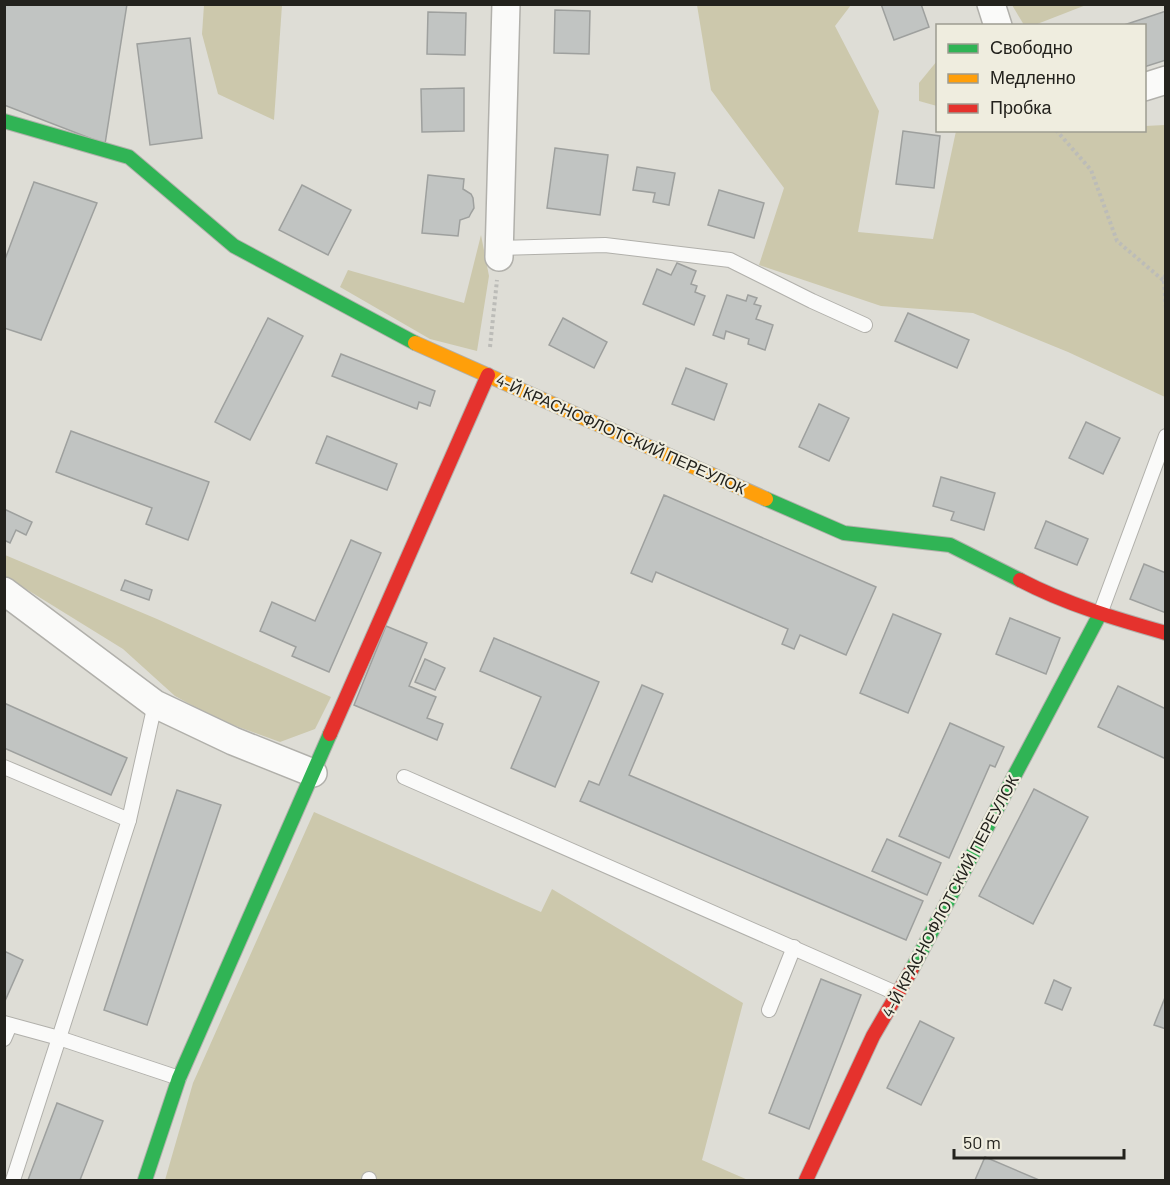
<svg xmlns="http://www.w3.org/2000/svg" width="1170" height="1185" font-family="Barlow,sans-serif">
	<rect width="100%" height="100%" fill="#deddd6"/>
	<g fill="#ccc8ac">
		<path d="M204 5H282L274 120 218 94 202 34Z"/>
		<path d="M697 5H851L835 26 879 111 858 232 933 239 956 131 1144 130 1145 126 1165 125V397L1068 352 973 313 881 306 759 265 784 188 711 90Z"/>
		<path d="M1012 5H1086L1032 26 1024 25Z"/>
		<path d="M937 61V106L919 101V83Z"/>
		<path d="M481 235 489 276 477 351 430 339 340 287 348 270 464 303Z"/>
		<path d="M5 555 157 619 331 697 315 729 280 742 219 720 175 696 123 649 5 576Z"/>
		<path d="M314 812 541 912 552 889 743 1003 702 1160 748 1180H165L193 1083Z"/>
	</g>
	<g fill="#c1c4c2" stroke="#9ea09e" stroke-width="1.5">
		<path d="M4 4H127L105 144 4 105Z"/>
		<path d="M881 4H921L929 27 894 40Z"/>
		<path d="M555 10 590 11 589 54 554 53Z"/>
		<path d="M1166 11V60L1144 67V26H1121Z"/>
		<path d="M428 12 466 13 465 55 427 54Z"/>
		<path d="M190 38 202 138 150 145 137 44Z"/>
		<path d="M464 88V131L422 132 421 89Z"/>
		<path d="M903 131 940 136 934 188 896 184Z"/>
		<path d="M555 148 608 155 600 215 547 208Z"/>
		<path d="M637 167 675 173 669 205 653 202 655 193 633 190Z"/>
		<path d="M428 175 464 179 463 189 471 194 473 198 474 208 471 213 469 217 460 220 458 236 422 233Z"/>
		<path d="M34 182 97 203 41 340 4 328V262Z"/>
		<path d="M302 185 351 210 328 255 279 230Z"/>
		<path d="M719 190 764 203 754 238 708 225Z"/>
		<path d="M677 263 696 271 691 284 697 286 695 292 705 296 694 325 643 304 657 269 671 275Z"/>
		<path d="M727 295 746 301 748 295 757 298 754 304 761 306 756 319 773 325 765 350 748 344 749 339 726 331 724 339 713 335Z"/>
		<path d="M908 313 969 340 957 368 895 341Z"/>
		<path d="M268 318 303 336 250 440 215 422Z"/>
		<path d="M563 318 607 342 594 368 549 345Z"/>
		<path d="M341 354 435 391 430 406 419 402 417 409 332 376Z"/>
		<path d="M686 368 727 384 714 420 672 404Z"/>
		<path d="M819 404 849 418 829 461 799 447Z"/>
		<path d="M1086 422 1120 438 1103 474 1069 458Z"/>
		<path d="M71 431 209 482 188 540 146 524 152 508 56 472Z"/>
		<path d="M327 436 397 464 387 490 316 463Z"/>
		<path d="M941 477 995 493 984 530 951 520 954 512 933 506Z"/>
		<path d="M664 495 876 587 846 655 800 635 794 649 782 644 788 629 656 572 652 582 631 573Z"/>
		<path d="M4 509 32 522 26 535 16 530 10 543 4 540Z"/>
		<path d="M1046 521 1088 539 1077 565 1035 548Z"/>
		<path d="M351 540 381 553 329 672 292 656 296 647 260 631 272 602 315 621Z"/>
		<path d="M1144 564 1166 573V613L1130 599Z"/>
		<path d="M125 580 152 590 149 600 121 590Z"/>
		<path d="M893 614 941 634 908 713 860 693Z"/>
		<path d="M1010 618 1060 638 1046 674 996 654Z"/>
		<path d="M386 626 427 643 409 686 436 697 427 718 443 724 437 740 354 705Z"/>
		<path d="M494 638 599 682 555 787 511 768 541 697 480 671Z"/>
		<path d="M425 659 445 668 435 690 415 682Z"/>
		<path d="M642 685 663 694 629 775 923 901 906 940 580 801 589 781 599 785Z"/>
		<path d="M1118 686 1166 709V759L1098 727Z"/>
		<path d="M4 703 127 758 111 795 4 748Z"/>
		<path d="M950 723 1004 747 995 767 990 765 949 858 899 836Z"/>
		<path d="M1034 789 1088 817 1033 924 979 896Z"/>
		<path d="M177 790 221 805 147 1025 104 1010Z"/>
		<path d="M887 839 941 863 927 895 872 871Z"/>
		<path d="M4 951 23 960 5 1001H4Z"/>
		<path d="M821 979 861 995 809 1129 769 1113Z"/>
		<path d="M1054 980 1071 988 1062 1010 1045 1003Z"/>
		<path d="M1166 995V1029L1154 1025Z"/>
		<path d="M920 1021 954 1038 921 1105 887 1088Z"/>
		<path d="M57 1103 103 1121 80 1180H28Z"/>
		<path d="M985 1157 1039 1180H975Z"/>
	</g>
	<g fill="none" stroke-linecap="round" stroke-linejoin="round">
		<defs>
			<g id="lane">
				<path d="M500 248 605 245 730 260 812 301 865 325"/>
				<path d="M1100 614 1166 436"/>
				<path d="M4 767 129 820"/>
				<path d="M404 777 898 994"/>
				<path d="M769 1010 794 947"/>
				<path d="M4 1023 59 1038 129 820 155 704"/>
				<path d="M4 1039 10 1025"/>
				<path d="M13 1180 59 1038 179 1078"/>
				<path d="M369 1180V1179"/>
			</g>
			<g id="street">
				<path d="M991 4 998 26"/>
				<path d="M1144 87 1166 80"/>
				<path d="M499 257 506 4"/>
				<path d="M4 591 155 704 233 741 313 773"/>
			</g>
			<g id="fast">
				<path d="M4 121 129 157 234 246 415 343"/>
				<path d="M766 499 844 533 950 545 1020 580"/>
				<path d="M912 969 1100 614"/>
				<path d="M145 1180 179 1078 330 734"/>
			</g>
			<path id="slow" d="M415 343 766 499"/>
			<g id="jam">
				<path d="M1020 580C1066 604 1116 619 1166 633"/>
				<path d="M330 734 488 375"/>
				<path d="M806 1180 873 1036 912 969"/>
			</g>
		</defs>
		<use href="#lane" stroke="#b1b0ab" stroke-width="16"/>
		<use href="#street" stroke="#b1b0ab" stroke-width="30"/>
		<use href="#fast" stroke="#b1b0ab" stroke-width="16"/>
		<use href="#slow" stroke="#b1b0ab" stroke-width="16"/>
		<use href="#jam" stroke="#b1b0ab" stroke-width="16"/>
		<g stroke="#bcbcb8" stroke-width="4" stroke-dasharray="3 3" stroke-linecap="butt">
			<path d="M1056 130 1091 170 1117 241 1164 281"/>
			<path d="M1166 269 1164 281 1166 310"/>
			<path d="M490 347 497 280"/>
		</g>
		<use href="#lane" stroke="#fafaf9" stroke-width="14"/>
		<use href="#street" stroke="#fafaf9" stroke-width="27"/>
		<use href="#fast" stroke="#30b455" stroke-width="14"/>
		<use href="#slow" stroke="#ff9f0a" stroke-width="14"/>
		<use href="#jam" stroke="#e5322d" stroke-width="14"/>
	</g>
	<g text-anchor="middle" stroke-width="4.5" stroke-linejoin="round" paint-order="stroke">
		<g font-size="16" fill="#23221d" stroke="#efeddf">
			<text transform="translate(621 434) rotate(24)" y="6">4-Й КРАСНОФЛОТСКИЙ ПЕРЕУЛОК</text>
			<text transform="translate(950 896) rotate(-62)" y="6">4-Й КРАСНОФЛОТСКИЙ ПЕРЕУЛОК</text>
		</g>
	</g>
	<rect width="1170" height="1185" fill="none" stroke="#23221d" stroke-width="12"/>
	<rect x="936" y="24" width="210" height="108" fill="#efeddf" stroke="#9d9c91" stroke-width="1.5"/>
	<rect x="948" y="44" width="30" height="9" fill="#30b455" stroke="#9d9c91" stroke-width="1.5"/>
	<text x="990" y="54" font-size="18" fill="#23221d">Свободно</text>
	<rect x="948" y="74" width="30" height="9" fill="#ff9f0a" stroke="#9d9c91" stroke-width="1.5"/>
	<text x="990" y="84" font-size="18" fill="#23221d">Медленно</text>
	<rect x="948" y="104" width="30" height="9" fill="#e5322d" stroke="#9d9c91" stroke-width="1.5"/>
	<text x="990" y="114" font-size="18" fill="#23221d">Пробка</text>
	<path d="M954 1149v9h170v-9" fill="none" stroke="#23221d" stroke-width="3"/>
	<text x="963" y="1149" font-size="18" fill="#23221d" stroke="#efeddf" stroke-width="4.5" paint-order="stroke">50 m</text>
</svg>
